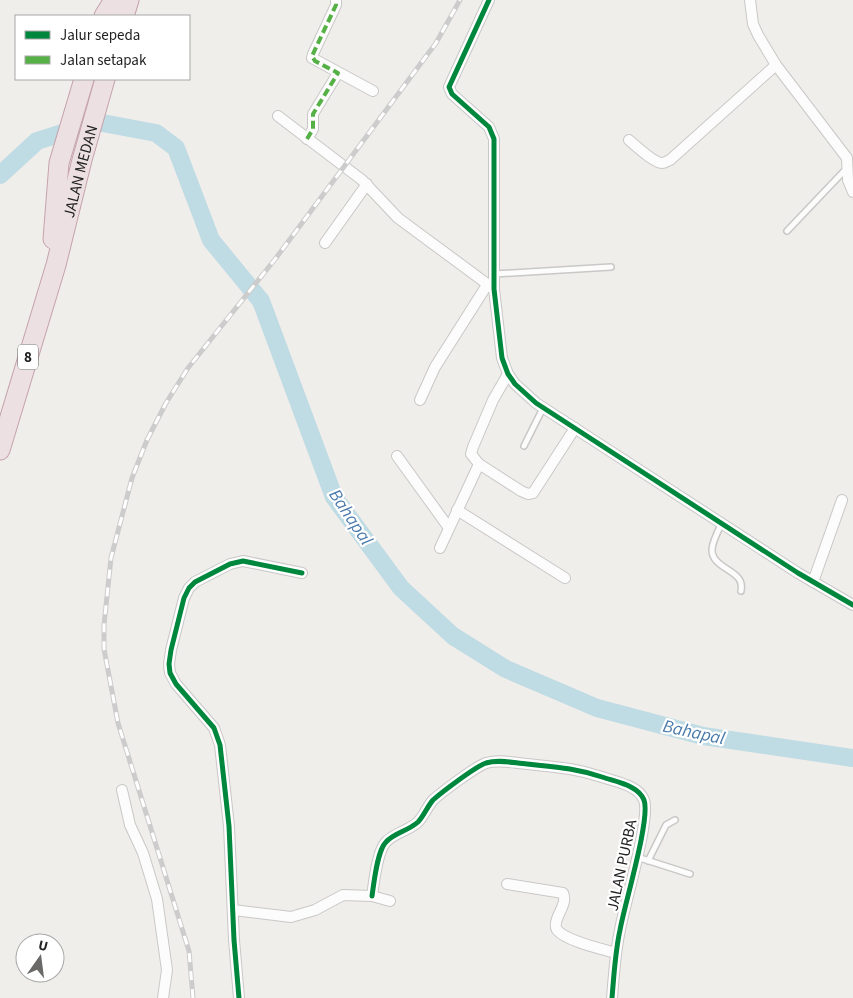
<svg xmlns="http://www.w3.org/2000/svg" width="853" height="998" font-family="'Source Sans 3',sans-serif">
	<rect width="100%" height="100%" fill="#f0eeeb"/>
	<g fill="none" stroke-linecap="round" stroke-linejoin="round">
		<path stroke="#bfdbe3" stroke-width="18" d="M0 175 37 141 97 122 156 133 176 148 211 240 261 301 334 497 401 588 453 636 506 669 597 708 703 736 853 758"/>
		<defs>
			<g id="lane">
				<path d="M787 231 846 169"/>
				<path d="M494 274 611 267"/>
				<path d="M524 446 543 408"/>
				<path d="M722 523C718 531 713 540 712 549 711 570 746 569 741 591"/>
				<path d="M637 857 690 874"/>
				<path d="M648 861 666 825 675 820"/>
			</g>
			<g id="street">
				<path d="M336 0V5L313 54 312 58 373 91"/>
				<path d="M489 0 449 87 452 94 489 127 494 139V289L502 358 508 374 515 384 536 403 798 573 853 605"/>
				<path d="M750 0 753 24 758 35 776 65 847 158 848 180 853 192"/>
				<path d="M278 116 362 180 398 218 494 289"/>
				<path d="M307 139 313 129V114L338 73"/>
				<path d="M629 140C636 146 654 163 662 163 665 163 667 161 670 160L776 65"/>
				<path d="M325 243 367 184"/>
				<path d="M420 400 435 367 487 285"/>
				<path d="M397 456 449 528"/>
				<path d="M479 464 471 454 473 447 493 400 508 374"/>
				<path d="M457 510 565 578"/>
				<path d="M440 548 479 464 521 491 528 494 533 493 575 428"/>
				<path d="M813 582 842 500"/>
				<path d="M122 790 130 825 143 853 157 899 167 970 163 998"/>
				<path d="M507 884 563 893C567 902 560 910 557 919 556 922 555 927 557 930 566 941 602 949 616 953"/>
				<path d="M372 896C374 883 377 851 386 842 394 833 408 831 418 822 424 816 427 807 433 800 442 792 475 767 486 763 499 759 514 763 527 764 555 767 575 768 602 777 616 782 638 785 644 800 651 818 624 906 620 930 615 953 614 975 612 998"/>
				<path d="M233 910 291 917 315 910 343 895 372 896 390 901"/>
				<path d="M239 998 234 940 229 826 220 745 214 728 176 684 170 673 169 664 171 650 184 598 189 588 195 582 230 564 243 561 302 573"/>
			</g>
			<g id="highway">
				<path d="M104 16 114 0"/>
				<path d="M124 16 129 0"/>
				<path d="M53 239 59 163 84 79"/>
				<path id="s1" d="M0 450 56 265 82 160 105 79"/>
			</g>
		</defs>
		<use href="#lane" stroke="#c9c8c7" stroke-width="8"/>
		<use href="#street" stroke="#c9c8c7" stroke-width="12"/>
		<use href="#highway" stroke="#c5a2ac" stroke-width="21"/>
		<use href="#lane" stroke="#fdfcfc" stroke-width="5"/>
		<use href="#street" stroke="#fdfcfc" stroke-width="10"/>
		<use href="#highway" stroke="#ece0e2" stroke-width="19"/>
		<defs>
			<path id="rail" d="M193 998 189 951 118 723 104 649V625L111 558 132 478 147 440 166 403 188 368 276 258 436 43 460 0"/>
		</defs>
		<use href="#rail" stroke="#ccc" stroke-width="5"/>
		<use href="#rail" stroke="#fff" stroke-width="3" stroke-dasharray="9" stroke-linecap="butt"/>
		<path stroke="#55b145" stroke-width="4" stroke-dasharray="8 4" stroke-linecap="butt" d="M307 139 313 129V114L338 73 315 61 312 56 336 5V0"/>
		<defs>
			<g id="cycleway">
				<path d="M489 0 449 87 452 94 489 127 494 139V289L502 358 508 374 515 384 536 403 798 573 853 605"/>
				<path d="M372 896C374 883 377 851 386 842 394 833 408 831 418 822 424 816 427 807 433 800 442 792 475 767 486 763 499 759 514 763 527 764 555 767 575 768 602 777 616 782 638 785 644 800 651 818 624 906 620 930 615 953 614 975 612 998"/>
				<path d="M239 998 234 940 229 826 220 745 214 728 176 684 170 673 169 664 171 650 184 598 189 588 195 582 230 564 243 561 302 573"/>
			</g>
		</defs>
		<use href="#cycleway" stroke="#fff" stroke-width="8"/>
		<use href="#cycleway" stroke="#00873e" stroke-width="5"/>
	</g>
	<g text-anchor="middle" stroke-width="4.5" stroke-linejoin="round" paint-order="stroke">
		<rect fill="#fff" stroke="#646464" stroke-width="1" x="18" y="344.5" width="20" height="25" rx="4"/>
		<g font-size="15" font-weight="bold" fill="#222">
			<text x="28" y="362">8</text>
		</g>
		<g font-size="16" fill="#222" stroke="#fff">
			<text dy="6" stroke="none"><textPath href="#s1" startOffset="290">JALAN MEDAN</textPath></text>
			<text transform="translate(621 865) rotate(-78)" y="6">JALAN PURBA</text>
		</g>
		<g font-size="18" font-style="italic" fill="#4a7aab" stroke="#fff">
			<text transform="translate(351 517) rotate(56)" y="6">Bahapal</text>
			<text transform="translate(694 732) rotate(12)" y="6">Bahapal</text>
		</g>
	</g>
	<rect x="15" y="15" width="175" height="65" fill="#ffffff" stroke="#a7a7a7"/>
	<rect x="25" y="31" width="25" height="8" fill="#00873e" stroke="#a7a7a7"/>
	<text x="60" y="40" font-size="15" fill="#222222">Jalur sepeda</text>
	<rect x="25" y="56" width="25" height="8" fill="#55b145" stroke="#a7a7a7"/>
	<text x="60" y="65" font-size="15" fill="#222222">Jalan setapak</text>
	<g transform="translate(40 958) rotate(14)"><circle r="24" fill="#ffffff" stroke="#a7a7a7"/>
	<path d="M0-4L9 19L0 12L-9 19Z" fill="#6a6968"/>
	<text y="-8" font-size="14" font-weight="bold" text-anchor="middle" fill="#222222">U</text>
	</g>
</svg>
